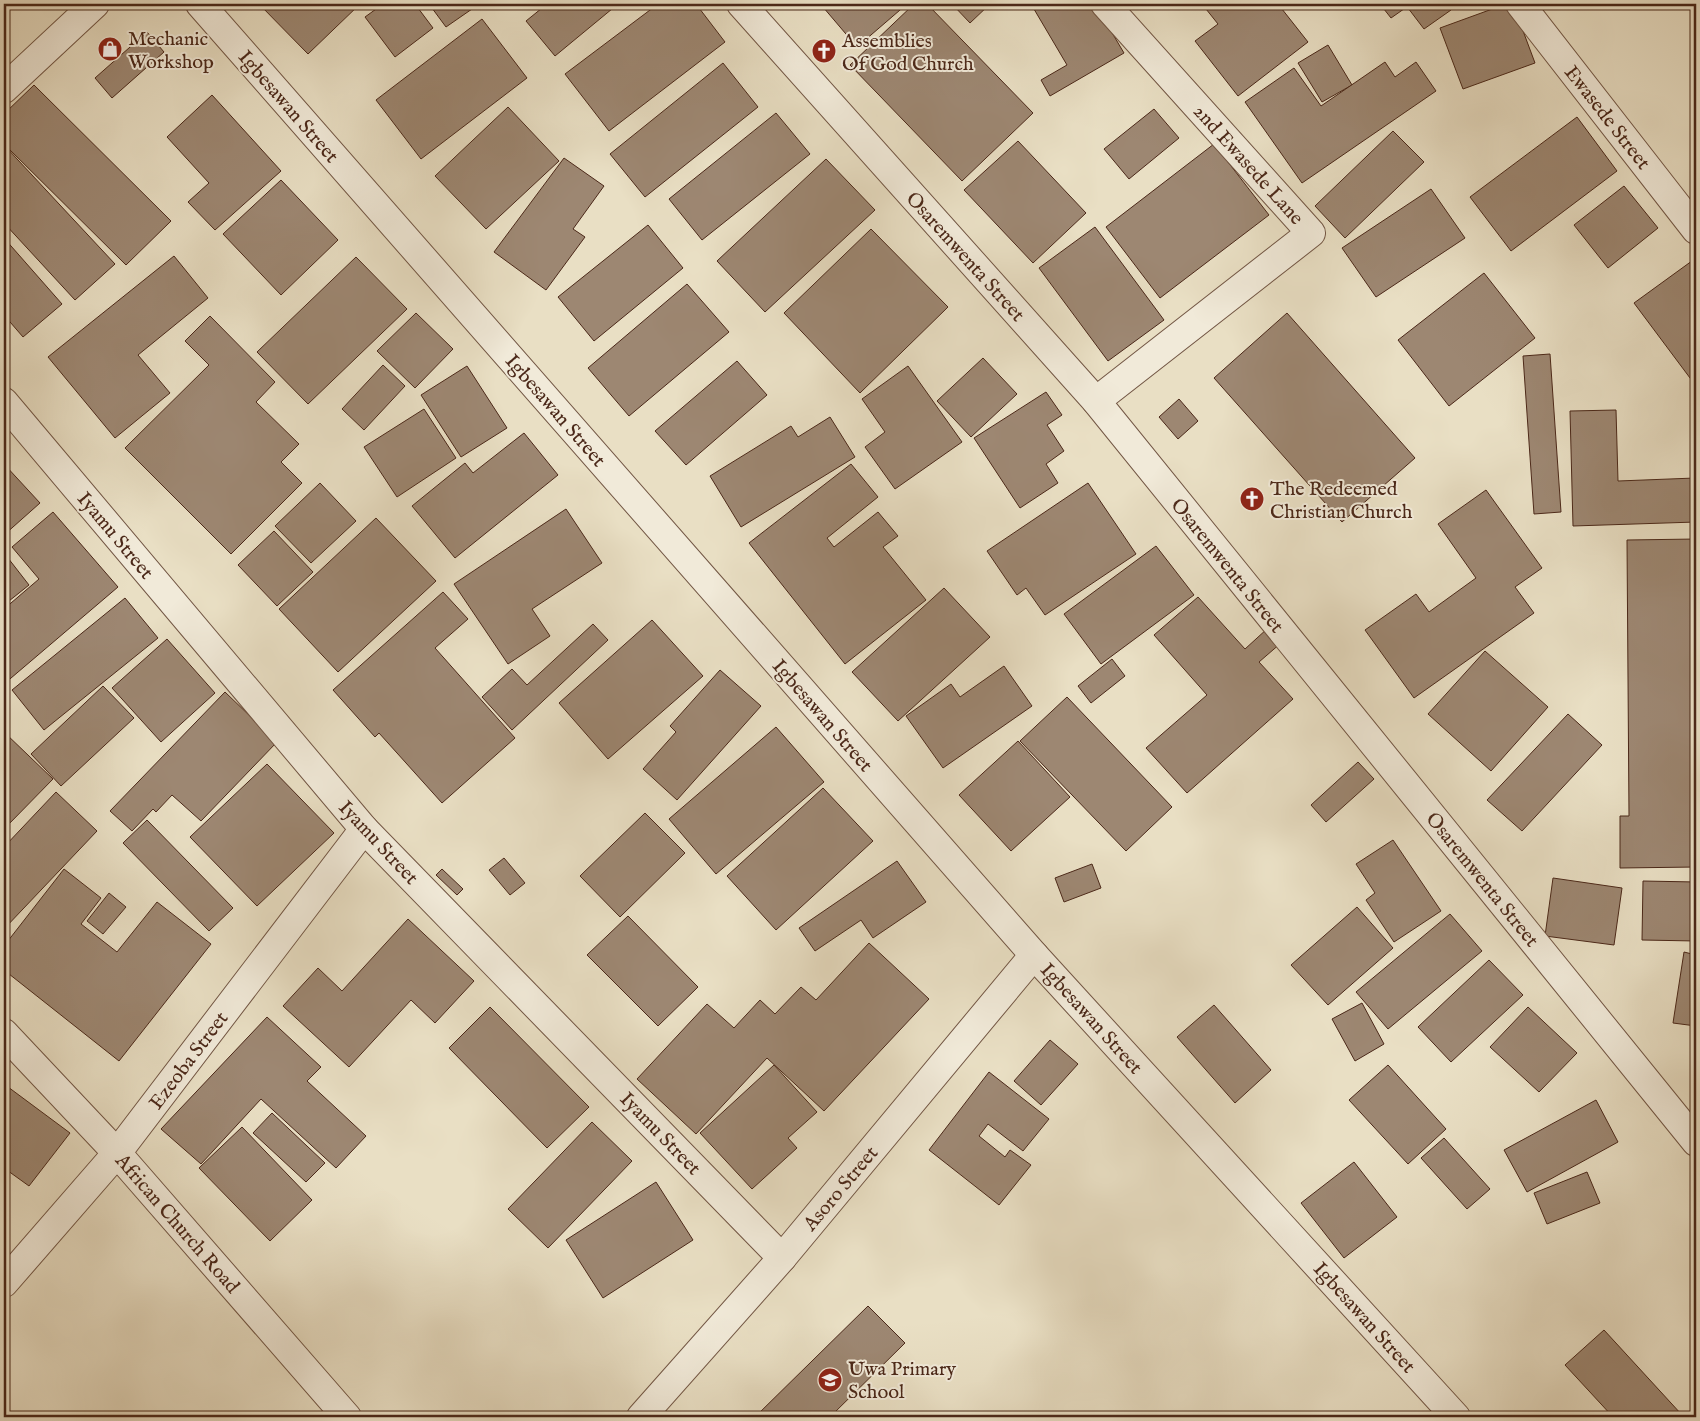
<svg xmlns="http://www.w3.org/2000/svg" width="1700" height="1421" font-family="'IM FELL English',serif">
	<rect width="100%" height="100%" fill="#e9dfc4"/>
	<filter id="stains"><feTurbulence type="fractalNoise" baseFrequency=".004" numOctaves="4"/><feColorMatrix values="0 0 0 0 .2 0 0 0 0 .09 0 0 0 0 .02 0 0 0 .5 -.17"/></filter>
	<radialGradient id="worn" r=".72"><stop offset=".6" stop-color="#630" stop-opacity="0"/><stop offset="1" stop-color="#630" stop-opacity=".3"/></radialGradient>
	<g fill="#9d8772" stroke="#4b2819">
		<path d="M259 4H360L308 54Z"/>
		<path d="M383 4H415L433 28 395 57 365 17Z"/>
		<path d="M429 4H468L472 9 446 27Z"/>
		<path d="M547 4H618L555 56 526 21Z"/>
		<path d="M658 4H696L725 42 609 131 565 74Z"/>
		<path d="M827 4H907L857 47 823 7Z"/>
		<path d="M914 4H927L1033 113 962 181 850 65Z"/>
		<path d="M952 4H990L970 23Z"/>
		<path d="M1031 4H1095L1124 53 1050 96 1041 80 1067 65Z"/>
		<path d="M1202 4H1278L1308 42 1238 96 1195 41 1218 24Z"/>
		<path d="M1380 4H1411L1391 18Z"/>
		<path d="M1414 4H1446L1451 10 1424 29 1408 8Z"/>
		<path d="M1506 4H1513L1535 63 1463 89 1440 28Z"/>
		<path d="M482 19 527 78 421 159 376 100Z"/>
		<path d="M147 32 164 52 112 98 95 78Z"/>
		<path d="M1328 45 1352 85 1322 102 1298 63Z"/>
		<path d="M1385 62 1395 77 1416 62 1436 91 1302 183 1245 102 1294 68 1321 106Z"/>
		<path d="M723 63 758 107 645 197 610 154Z"/>
		<path d="M34 85 171 221 126 265 4 144V114Z"/>
		<path d="M212 95 281 171 215 230 188 202 209 183 167 137Z"/>
		<path d="M508 107 559 161 486 229 435 176Z"/>
		<path d="M1154 109 1179 138 1129 179 1104 149Z"/>
		<path d="M776 113 810 154 702 240 669 199Z"/>
		<path d="M1577 117 1617 171 1511 251 1470 197Z"/>
		<path d="M1393 131 1424 162 1345 238 1315 206Z"/>
		<path d="M1018 141 1086 213 1033 263 964 190Z"/>
		<path d="M1214 144 1269 215 1160 298 1106 227Z"/>
		<path d="M4 145 115 264 75 300 4 223Z"/>
		<path d="M564 158 604 186 573 229 585 237 546 290 494 252Z"/>
		<path d="M826 159 875 210 765 312 717 261Z"/>
		<path d="M281 180 338 240 281 295 223 234Z"/>
		<path d="M1624 186 1658 228 1608 268 1574 225Z"/>
		<path d="M1431 189 1465 238 1376 297 1342 248Z"/>
		<path d="M648 225 683 268 594 341 558 297Z"/>
		<path d="M1095 227 1164 320 1108 361 1039 268Z"/>
		<path d="M871 229 948 307 860 393 784 313Z"/>
		<path d="M4 238 62 304 23 337 4 315Z"/>
		<path d="M174 256 208 298 138 355 170 393 115 438 48 357Z"/>
		<path d="M356 257 407 309 308 404 257 352Z"/>
		<path d="M1696 258V386L1634 303Z"/>
		<path d="M1484 273 1535 338 1449 406 1398 340Z"/>
		<path d="M687 284 729 332 629 416 588 368Z"/>
		<path d="M416 313 453 349 415 388 377 351Z"/>
		<path d="M1287 313 1415 458 1342 522 1214 378Z"/>
		<path d="M210 316 275 382 256 402 299 444 281 462 302 483 231 554 125 448 209 365 185 341Z"/>
		<path d="M1550 354 1561 512 1534 514 1523 356Z"/>
		<path d="M983 358 1017 394 971 437 937 401Z"/>
		<path d="M737 361 767 395 686 465 655 431Z"/>
		<path d="M383 365 405 386 364 430 342 409Z"/>
		<path d="M467 366 507 428 461 457 421 395Z"/>
		<path d="M908 366 962 442 895 489 865 447 885 432 862 399Z"/>
		<path d="M1046 392 1062 415 1047 425 1064 451 1046 464 1058 483 1020 508 974 438Z"/>
		<path d="M1179 399 1198 421 1178 439 1159 417Z"/>
		<path d="M424 409 456 458 397 497 364 447Z"/>
		<path d="M1616 410 1618 481 1695 478 1696 522 1573 526 1570 411Z"/>
		<path d="M830 417 855 457 741 527 710 476 791 426 798 437Z"/>
		<path d="M524 433 558 475 455 558 412 506 465 463 473 473Z"/>
		<path d="M4 464 40 503 4 535Z"/>
		<path d="M851 464 878 497 827 538 834 547 878 512 898 536 883 547 926 600 845 664 749 543Z"/>
		<path d="M320 483 356 521 311 563 275 526Z"/>
		<path d="M1088 483 1136 554 1045 615 1026 588 1017 595 987 551Z"/>
		<path d="M1486 490 1542 568 1515 587 1534 613 1414 698 1365 630 1416 594 1429 612 1476 578 1438 524Z"/>
		<path d="M566 509 602 563 532 609 550 636 508 664 454 584Z"/>
		<path d="M53 512 118 587 4 684V609L39 579 12 547Z"/>
		<path d="M376 518 436 581 338 672 279 609Z"/>
		<path d="M274 531 313 572 277 606 238 565Z"/>
		<path d="M1696 539V867L1620 868V816H1629L1627 540Z"/>
		<path d="M1156 546 1194 595 1101 664 1064 614Z"/>
		<path d="M8 558 29 585 4 605V562Z"/>
		<path d="M944 588 990 637 898 721 852 672Z"/>
		<path d="M443 592 468 619 435 648 515 738 442 803 379 733 375 737 333 690Z"/>
		<path d="M1198 597 1245 649 1268 628 1281 643 1259 662 1293 699 1187 793 1146 748 1207 695 1154 635Z"/>
		<path d="M125 598 158 638 44 730 12 690Z"/>
		<path d="M652 620 703 676 608 759 559 703Z"/>
		<path d="M593 624 608 640 512 730 482 697 512 669 527 685Z"/>
		<path d="M167 639 215 693 161 742 112 688Z"/>
		<path d="M1485 651 1548 707 1491 771 1428 714Z"/>
		<path d="M1112 659 1125 676 1091 703 1078 686Z"/>
		<path d="M1004 666 1032 706 943 768 906 716 951 684 960 697Z"/>
		<path d="M720 670 761 706 677 800 643 769 676 732 670 726Z"/>
		<path d="M103 686 134 718 61 786 31 754Z"/>
		<path d="M225 692 277 742 201 821 172 795 156 812 153 809 132 831 110 811Z"/>
		<path d="M1067 697 1172 807 1126 851 1020 741Z"/>
		<path d="M1568 714 1602 745 1522 831 1487 800Z"/>
		<path d="M776 727 824 782 716 874 669 819Z"/>
		<path d="M4 732 53 779 7 826 4 822Z"/>
		<path d="M1018 741 1070 797 1011 851 959 795Z"/>
		<path d="M1358 762 1374 779 1326 822 1311 805Z"/>
		<path d="M267 764 334 833 257 906 190 837Z"/>
		<path d="M823 788 873 841 776 930 727 876Z"/>
		<path d="M56 792 97 831 4 929V847Z"/>
		<path d="M645 813 685 853 620 917 580 876Z"/>
		<path d="M147 820 233 908 209 931 123 843Z"/>
		<path d="M1393 840 1441 911 1394 942 1366 900 1375 893 1356 864Z"/>
		<path d="M504 858 525 883 510 895 489 870Z"/>
		<path d="M897 861 926 902 873 938 861 920 815 951 799 928Z"/>
		<path d="M1092 864 1101 888 1064 902 1055 878Z"/>
		<path d="M64 869 101 898 81 924 117 952 157 902 211 944 119 1061 4 970V946Z"/>
		<path d="M442 869 463 889 457 895 436 875Z"/>
		<path d="M1553 878 1622 888 1614 945 1545 936Z"/>
		<path d="M1643 881 1696 882V941L1642 940Z"/>
		<path d="M109 893 126 907 103 934 87 921Z"/>
		<path d="M1357 907 1393 948 1328 1005 1291 965Z"/>
		<path d="M1450 914 1482 951 1388 1029 1356 992Z"/>
		<path d="M628 916 698 987 658 1026 587 955Z"/>
		<path d="M408 919 474 981 435 1023 411 1000 349 1067 283 1006 318 968 342 991Z"/>
		<path d="M869 943 929 999 824 1111 767 1058 696 1134 637 1079 707 1004 734 1028 760 1000 775 1014 801 987 816 1000Z"/>
		<path d="M1684 952 1696 955V1026L1673 1023Z"/>
		<path d="M1489 960 1523 995 1451 1062 1418 1027Z"/>
		<path d="M1362 1003 1384 1044 1355 1061 1332 1019Z"/>
		<path d="M1214 1005 1271 1070 1235 1103 1177 1037Z"/>
		<path d="M490 1007 589 1107 547 1148 449 1048Z"/>
		<path d="M1528 1007 1577 1053 1539 1092 1490 1047Z"/>
		<path d="M267 1017 321 1067 307 1081 366 1136 336 1168 261 1099 201 1164 161 1129Z"/>
		<path d="M1050 1040 1078 1064 1041 1105 1014 1081Z"/>
		<path d="M774 1065 817 1112 788 1138 797 1148 752 1189 700 1133Z"/>
		<path d="M1388 1065 1446 1129 1408 1164 1349 1100Z"/>
		<path d="M989 1072 1049 1119 1023 1151 988 1124 979 1136 1005 1157 1010 1150 1031 1165 999 1205 929 1150Z"/>
		<path d="M4 1084 70 1133 29 1186 4 1168Z"/>
		<path d="M1596 1100 1618 1142 1527 1192 1504 1150Z"/>
		<path d="M272 1113 325 1163 306 1182 253 1133Z"/>
		<path d="M592 1122 632 1161 548 1248 508 1209Z"/>
		<path d="M242 1127 312 1200 270 1241 199 1168Z"/>
		<path d="M1444 1138 1490 1189 1467 1209 1421 1158Z"/>
		<path d="M1354 1162 1397 1217 1344 1258 1301 1203Z"/>
		<path d="M1587 1172 1600 1203 1547 1224 1534 1193Z"/>
		<path d="M656 1182 693 1240 603 1298 566 1240Z"/>
		<path d="M868 1306 905 1343 830 1417H755Z"/>
		<path d="M1604 1330 1682 1415 1679 1417H1613L1565 1365Z"/>
	</g>
	<g fill="none" stroke-linecap="round" stroke-linejoin="round">
		<defs>
			<g id="minor">
				<path d="M200 4 1034 955 1456 1417"/>
				<path d="M741 4 1096 401 1696 1142"/>
				<path d="M1520 4 1696 230"/>
				<path d="M4 89 95 4"/>
				<path d="M1096 401 1311 233 1105 4"/>
				<path d="M4 402 364 829 782 1258"/>
				<path d="M4 1033 117 1153 347 1417"/>
				<path d="M4 1283 117 1153 364 829"/>
				<path d="M641 1417 782 1258 1034 955"/>
			</g>
		</defs>
		<use href="#minor" stroke="#725644" stroke-width="30"/>
		<use href="#minor" stroke="#f1ead9" stroke-width="28"/>
	</g>
	<defs>
		<symbol id="shop-disc" viewBox="-11 -11 22 22"><circle r="9.5" fill="#8f2418" stroke="#f1ead9"/><path d="M-5-2.5h2.3a2.7 3.5 0 0 1 5.4 0H5L5.5 6h-11ZM-1.5-2.5h3a1.5 2.3 0 0 0-3 0Z" fill="#fff"/></symbol>
		<symbol id="church-disc" viewBox="-11 -11 22 22"><circle r="9.5" fill="#8f2418" stroke="#f1ead9"/><path d="M-1.2-6h2.4v3.5h3.3v2.4h-3.3V6h-2.4V-.1h-3.3v-2.4h3.3Z" fill="#fff"/></symbol>
		<symbol id="school-disc" viewBox="-11 -11 22 22"><circle r="9.5" fill="#8f2418" stroke="#f1ead9"/><path d="M0-5L7-2L0 1L-7-2ZM-4 1L0 2.5L4 1V4Q0 6-4 4Z" fill="#fff"/></symbol>
	</defs>
	<g fill-rule="evenodd">
		<use href="#shop-disc" x="96" y="35" width="28" height="28"/>
		<use href="#church-disc" x="810" y="37" width="28" height="28"/>
		<use href="#church-disc" x="1238" y="485" width="28" height="28"/>
		<use href="#school-disc" x="816" y="1366" width="28" height="28"/>
	</g>
	<g text-anchor="middle" stroke-width="4" stroke-linejoin="round" paint-order="stroke">
		<g font-size="20" fill="#4b2819" stroke="#f1ead9" text-anchor="start">
			<text x="128" y="45">Mechanic<tspan x="128" dy="23">Workshop</tspan></text>
			<text x="842" y="47">Assemblies<tspan x="842" dy="23">Of God Church</tspan></text>
			<text x="1270" y="495">The Redeemed<tspan x="1270" dy="23">Christian Church</tspan></text>
			<text x="848" y="1375">Uwa Primary<tspan x="848" dy="23">School</tspan></text>
		</g>
		<g font-size="20" fill="#4b2819" stroke="#f1ead9">
			<text transform="translate(289 106) rotate(49)" y="7">Igbesawan Street</text>
			<text transform="translate(1608 117) rotate(52)" y="7">Ewasede Street</text>
			<text transform="translate(1249 164) rotate(48)" y="7">2nd Ewasede Lane</text>
			<text transform="translate(966 256) rotate(48)" y="7">Osaremwenta Street</text>
			<text transform="translate(556 410) rotate(49)" y="7">Igbesawan Street</text>
			<text transform="translate(116 535) rotate(50)" y="7">Iyamu Street</text>
			<text transform="translate(1228 565) rotate(51)" y="7">Osaremwenta Street</text>
			<text transform="translate(823 715) rotate(49)" y="7">Igbesawan Street</text>
			<text transform="translate(379 842) rotate(47)" y="7">Iyamu Street</text>
			<text transform="translate(1483 879) rotate(51)" y="7">Osaremwenta Street</text>
			<text transform="translate(1092 1018) rotate(48)" y="7">Igbesawan Street</text>
			<text transform="translate(188 1060) rotate(-53)" y="7">Ezeoba Street</text>
			<text transform="translate(661 1133) rotate(46)" y="7">Iyamu Street</text>
			<text transform="translate(840 1188) rotate(-50)" y="7">Asoro Street</text>
			<text transform="translate(178 1223) rotate(49)" y="7">African Church Road</text>
			<text transform="translate(1365 1317) rotate(48)" y="7">Igbesawan Street</text>
		</g>
	</g>
	<rect width="1700" height="1421" fill="none" stroke="#e9dfc4" stroke-width="20"/>
	<rect x="5" y="5" width="1690" height="1411" fill="none" stroke="#4b2819" stroke-width="2.5"/>
	<rect x="10" y="10" width="1680" height="1401" fill="none" stroke="#4b2819"/>
	<rect width="100%" height="100%" filter="url(#stains)"/>
	<rect width="100%" height="100%" fill="url(#worn)"/>
</svg>
